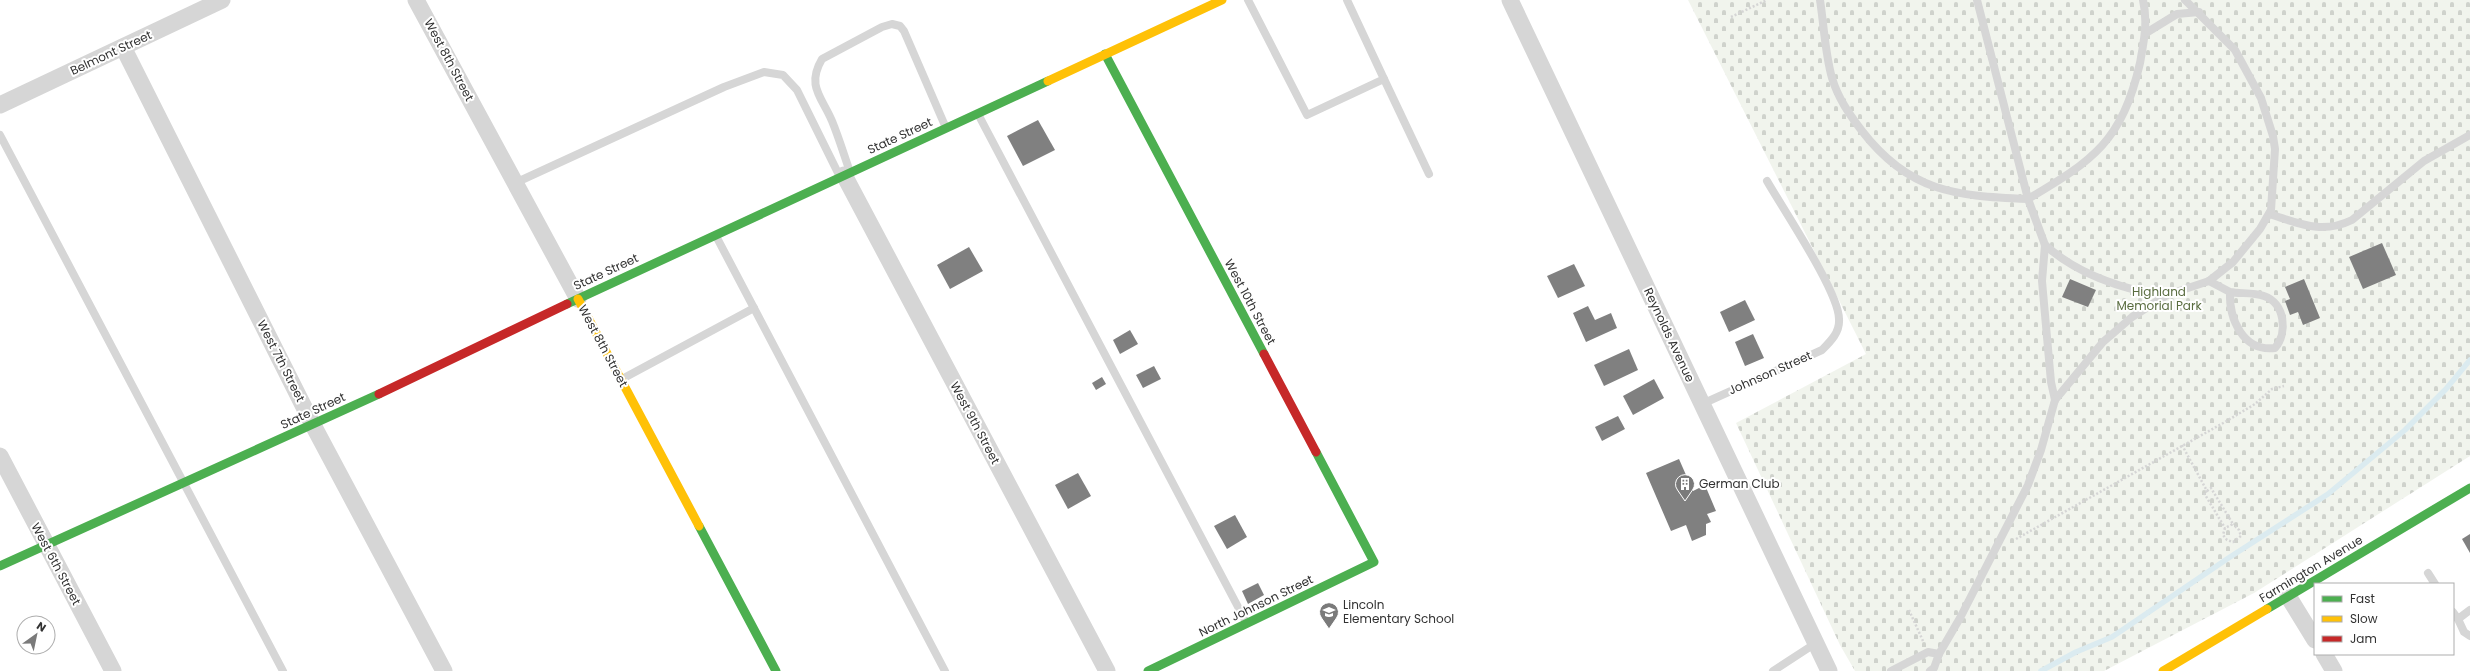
<svg xmlns="http://www.w3.org/2000/svg" width="2470" height="671" font-family="Poppins,sans-serif">
	<defs>
		<pattern id="cemetery-stones" width="16" height="16" patternUnits="userSpaceOnUse"><rect width="16" height="16" fill="#f1f4ed"/><path d="M2 7V4a2 2 0 0 1 4 0v3zM10 15v-3a2 2 0 0 1 4 0v3z" fill="#cfd2cc"/></pattern>
	</defs>
	<rect width="100%" height="100%" fill="#fff"/>
	<path fill="url(#cemetery-stones)" d="M1688 0H2470V456L2254 593 2104 671H1855L1840 645 1736 423 1866 354Z"/>
	<g fill="none" stroke-linecap="round" stroke-linejoin="round">
		<path stroke="#dbebf0" stroke-width="5.5" d="M2041 671 2076 652 2112 637 2230 557 2328 494 2405 430 2446 389 2470 360"/>
	</g>
	<g fill="#808080">
		<path d="M1038 120 1055 150 1023 166 1007 136Z"/>
		<path d="M2382 243 2396 275 2363 289 2349 257Z"/>
		<path d="M969 247 983 271 950 289 937 265Z"/>
		<path d="M1574 264 1585 286 1558 298 1547 276Z"/>
		<path d="M2070 279 2096 290 2088 307 2062 297Z"/>
		<path d="M2304 279 2320 318 2303 325 2298 312 2290 315 2285 301 2290 299 2285 287Z"/>
		<path d="M1745 300 1755 320 1729 332 1720 312Z"/>
		<path d="M1588 306 1595 320 1611 313 1617 328 1586 342 1573 313Z"/>
		<path d="M1130 330 1138 344 1120 354 1113 340Z"/>
		<path d="M1753 334 1764 358 1745 366 1735 342Z"/>
		<path d="M1629 349 1638 370 1604 386 1594 365Z"/>
		<path d="M1154 366 1161 379 1143 388 1136 375Z"/>
		<path d="M1102 377 1106 384 1096 390 1092 383Z"/>
		<path d="M1654 379 1664 398 1633 415 1623 396Z"/>
		<path d="M1618 416 1625 429 1602 441 1595 427Z"/>
		<path d="M1679 459 1693 491 1705 485 1716 511 1707 514 1711 522 1706 524V535L1692 541 1686 525 1671 531 1646 473Z"/>
		<path d="M1078 473 1091 496 1068 509 1055 485Z"/>
		<path d="M1235 515 1247 537 1227 549 1214 526Z"/>
		<path d="M2470 534V553L2462 539Z"/>
		<path d="M1258 583 1264 595 1248 604 1242 591Z"/>
	</g>
	<g fill="none" stroke-linecap="round" stroke-linejoin="round">
		<g stroke="#d5d5d5" stroke-width="2.5" stroke-dasharray="2 2" stroke-linecap="butt">
			<path d="M1731 17 1767 0"/>
			<path d="M2182 445 2207 491 2204 493 2225 528"/>
			<path d="M2207 491 2211 488 2233 524 2225 528 2223 535 2227 540 2233 542 2241 536 2239 530 2233 524"/>
			<path d="M2016 539 2225 422 2255 404 2272 389 2284 386"/>
			<path d="M1909 610 1923 641"/>
		</g>
		<g stroke="#d6d6d6" stroke-width="8">
			<path d="M1248 0 1307 115 1384 79 1347 0"/>
			<path d="M1820 0C1824 26 1825 53 1832 78 1838 98 1849 114 1862 131 1909 192 1955 196 2028 199L2045 245 2042 281 2051 382 2055 400"/>
			<path d="M1977 0 2028 199C2094 160 2122 141 2140 63 2144 41 2148 22 2143 0"/>
			<path d="M2146 33 2177 14 2199 12"/>
			<path d="M1384 79 1429 174"/>
			<path d="M978 114 1246 622"/>
			<path d="M0 135 283 671"/>
			<path d="M850 172C844 155 839 138 832 121 822 97 806 86 822 59L882 27 892 24 900 26 904 31 946 128"/>
			<path d="M515 183 724 87 764 72 783 75 797 90 840 177"/>
			<path d="M2269 214C2299 223 2321 235 2352 220L2424 161 2470 135"/>
			<path d="M716 236 945 671"/>
			<path d="M2045 245C2077 274 2123 289 2164 296"/>
			<path d="M2209 281 2230 292C2229 319 2243 352 2275 348 2288 333 2285 303 2264 296 2253 292 2240 294 2230 292"/>
			<path d="M622 379 754 308"/>
			<path d="M1702 404 1822 350C1831 341 1840 332 1839 319 1839 292 1783 209 1767 181"/>
			<path d="M2428 573 2435 584"/>
			<path d="M2470 610 2458 619 2464 632 2470 636"/>
			<path d="M2453 612 2458 619"/>
			<path d="M1773 671 1816 643"/>
			<path d="M1891 671 1928 652 1939 654"/>
			<path d="M1930 671 1934 668 1939 654 1960 618 2028 485 2041 450 2055 400 2103 342 2132 317 2167 295 2209 281 2233 262 2260 229 2271 210 2275 149 2273 136 2261 98 2235 50 2185 0"/>
		</g>
		<g stroke="#d6d6d6" stroke-width="17">
			<path d="M416 0 578 299"/>
			<path d="M1510 0 1829 671"/>
			<path d="M123 47 313 425 444 671"/>
			<path d="M0 105 222 0"/>
			<path d="M844 175 1107 671"/>
			<path d="M0 456 113 671"/>
			<path d="M2288 596 2315 640"/>
			<path d="M2324 654 2334 671"/>
		</g>
		<g stroke="#4caf50" stroke-width="9">
			<path d="M1105 54 1264 354"/>
			<path d="M567 304 1048 81"/>
			<path d="M699 526 776 671"/>
			<path d="M0 566 379 394"/>
			<path d="M2267 609 2470 488"/>
			<path d="M1148 671 1374 562 1316 452"/>
		</g>
		<g stroke="#ffc107" stroke-width="9">
			<path d="M1048 81 1222 0"/>
			<path d="M578 299 699 526"/>
			<path d="M2163 671 2267 609"/>
		</g>
		<g stroke="#c62828" stroke-width="9">
			<path d="M1264 354 1316 452"/>
			<path d="M379 394 567 304"/>
		</g>
	</g>
	<defs>
		<symbol id="building-pin" viewBox="-11 -11 22 30"><path d="M0 17L-7.5 6A9.5 9.5 0 1 1 7.5 6Z" fill="#7a7a7a" stroke="#fff"/><path d="M-4-6H4V6H1V3H-1V6H-4ZM-2.5-4.3h1.7v1.8h-1.7ZM.8-4.3h1.7v1.8H.8ZM-2.5-1h1.7V.8h-1.7ZM.8-1h1.7V.8H.8Z" fill="#fff"/></symbol>
		<symbol id="school-pin" viewBox="-11 -11 22 30"><path d="M0 17L-7.5 6A9.5 9.5 0 1 1 7.5 6Z" fill="#7a7a7a" stroke="#fff"/><path d="M0-5L7-2L0 1L-7-2ZM-4 1L0 2.5L4 1V4Q0 6-4 4Z" fill="#fff"/></symbol>
	</defs>
	<g fill-rule="evenodd">
		<use href="#building-pin" x="1674" y="473" width="22" height="30"/>
		<use href="#school-pin" x="1318" y="601" width="22" height="30"/>
	</g>
	<g text-anchor="middle" stroke-width="4" stroke-linejoin="round" paint-order="stroke">
		<g font-size="12" fill="#323232" stroke="#fff">
			<text transform="translate(111 53) rotate(-25)" y="4">Belmont Street</text>
			<text transform="translate(449 60) rotate(62)" y="4">West 8th Street</text>
			<text transform="translate(900 136) rotate(-25)" y="4">State Street</text>
			<text transform="translate(606 272) rotate(-25)" y="4">State Street</text>
			<text transform="translate(1250 302) rotate(62)" y="4">West 10th Street</text>
			<text transform="translate(1669 335) rotate(65)" y="4">Reynolds Avenue</text>
			<text transform="translate(603 346) rotate(62)" y="4">West 8th Street</text>
			<text transform="translate(281 361) rotate(63)" y="4">West 7th Street</text>
			<text transform="translate(1770 373) rotate(-24)" y="4">Johnson Street</text>
			<text transform="translate(313 411) rotate(-25)" y="4">State Street</text>
			<text transform="translate(975 423) rotate(62)" y="4">West 9th Street</text>
			<text transform="translate(56 564) rotate(62)" y="4">West 6th Street</text>
			<text transform="translate(2311 569) rotate(-31)" y="4">Farmington Avenue</text>
			<text transform="translate(1256 606) rotate(-26)" y="4">North Johnson Street</text>
		</g>
		<g font-size="12" fill="#5a6d40" stroke="#fff">
			<text x="2159" y="296">Highland<tspan x="2159" dy="14">Memorial Park</tspan></text>
		</g>
		<g font-size="12" fill="#323232" stroke="#fff" text-anchor="start">
			<text x="1699" y="488">German Club</text>
			<text x="1343" y="609">Lincoln<tspan x="1343" dy="14">Elementary School</tspan></text>
		</g>
	</g>
	<rect x="2314" y="583" width="140" height="72" fill="#ffffff" stroke="#adadad"/>
	<rect x="2322" y="596" width="20" height="6" fill="#4caf50" stroke="#adadad"/>
	<text x="2350" y="603" font-size="12" fill="#323232">Fast</text>
	<rect x="2322" y="616" width="20" height="6" fill="#ffc107" stroke="#adadad"/>
	<text x="2350" y="623" font-size="12" fill="#323232">Slow</text>
	<rect x="2322" y="636" width="20" height="6" fill="#c62828" stroke="#adadad"/>
	<text x="2350" y="643" font-size="12" fill="#323232">Jam</text>
	<g transform="translate(36 635) rotate(33)"><circle r="19" fill="#ffffff" stroke="#adadad"/>
	<path d="M0-3L7 15L0 10L-7 15Z" fill="#7a7a7a"/>
	<text y="-6" font-size="11" font-weight="bold" text-anchor="middle" fill="#323232">N</text>
	</g>
</svg>
